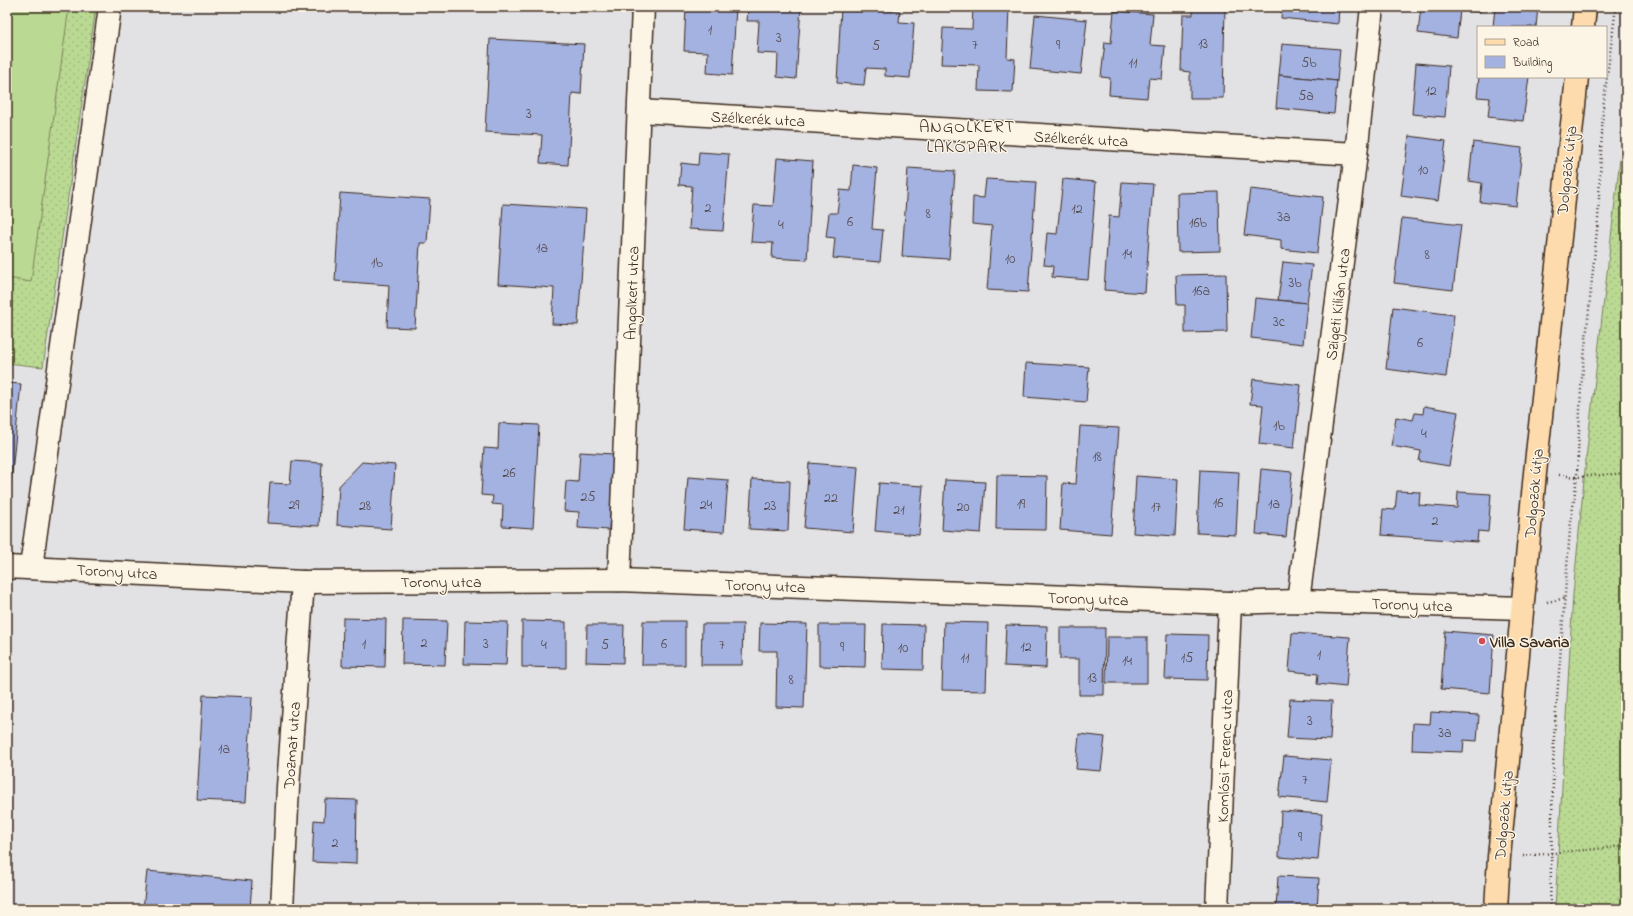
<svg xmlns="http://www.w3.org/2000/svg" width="1633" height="916" font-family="'Indie Flower',sans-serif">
	<defs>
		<pattern id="grass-dots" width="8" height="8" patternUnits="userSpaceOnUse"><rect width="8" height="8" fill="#bada93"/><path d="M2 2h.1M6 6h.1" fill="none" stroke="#a1bb7e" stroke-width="1.8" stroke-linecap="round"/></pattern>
	</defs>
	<rect width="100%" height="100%" fill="#e2e1e4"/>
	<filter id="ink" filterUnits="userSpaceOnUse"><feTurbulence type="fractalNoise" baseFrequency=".025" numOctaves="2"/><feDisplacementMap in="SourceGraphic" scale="8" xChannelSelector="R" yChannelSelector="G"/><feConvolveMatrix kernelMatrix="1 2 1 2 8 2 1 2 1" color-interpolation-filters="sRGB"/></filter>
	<g filter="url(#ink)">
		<g fill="url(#grass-dots)" stroke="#7a8258">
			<path d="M7 7H96L43 367 7 363Z"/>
			<path d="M1626 105V909H1555L1573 595 1586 459Z"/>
		</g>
		<path fill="#bada93" stroke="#7a8258" d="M7 7H69L31 282 7 278Z"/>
		<g fill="#a4b2e2" stroke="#3b2a1e">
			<path d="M686 7H736L732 75 707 73 708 52 684 51Z"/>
			<path d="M748 7H801L796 79 777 77 778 54 757 53 759 21H747Z"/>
			<path d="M841 7 900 11 899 22 914 23 910 78 885 76V69L866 68 864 85 837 83Z"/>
			<path d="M973 7H1009L1007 58 1015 59 1013 92 978 91 979 65 941 64 943 28 972 29Z"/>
			<path d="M1193 7H1225L1223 98H1190V72L1181 71 1183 15H1193Z"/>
			<path d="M1282 7H1339L1338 24 1281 18Z"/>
			<path d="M1421 7H1480V12L1460 10 1457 38 1418 33Z"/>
			<path d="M1495 7H1538L1536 27H1493Z"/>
			<path d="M1114 11 1153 14 1150 45 1165 46 1162 79 1149 78 1147 98 1109 95 1110 78 1101 77 1105 42 1111 43Z"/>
			<path d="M1035 15 1087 20 1081 74 1030 69Z"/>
			<path d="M490 39 584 44 581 94 572 93 568 165 540 163 542 135 485 132Z"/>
			<path d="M1282 44 1340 49 1337 81 1279 75Z"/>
			<path d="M1416 63 1449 66 1445 117 1412 114Z"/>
			<path d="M1279 75 1337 81 1334 114 1276 108Z"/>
			<path d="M1479 77H1529L1523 121 1488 117 1490 98 1477 97Z"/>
			<path d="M1409 136 1446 141 1438 201 1401 196Z"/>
			<path d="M1473 142 1522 148 1516 206 1480 202 1482 183 1469 181Z"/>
			<path d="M699 152 729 154 723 231 689 229 692 186 679 185 681 163 698 165Z"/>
			<path d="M777 158 813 161 807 260 772 258 773 243 751 242 754 205 773 206Z"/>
			<path d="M853 165 877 168 872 229 883 230 880 262 833 258 835 238 826 237 829 213H837L840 190 851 191Z"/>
			<path d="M908 168 955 171 949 259 902 256Z"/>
			<path d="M986 179 1036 182 1028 292 987 290 992 226 972 224 973 197 984 198Z"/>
			<path d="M1063 179 1096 182 1088 280 1052 277 1053 266 1044 265 1047 233 1057 234Z"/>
			<path d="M1122 182 1153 184 1145 293 1104 290 1109 216 1119 217Z"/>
			<path d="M1250 189 1323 197 1317 253 1281 249V240L1244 235Z"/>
			<path d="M1219 192 1220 251 1178 252 1177 193Z"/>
			<path d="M340 193 430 199 427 243H420L415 328 387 327 389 285 335 281Z"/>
			<path d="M503 204 586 209 578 325 552 324 554 288 498 284Z"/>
			<path d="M1402 218 1461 225 1453 290 1394 283Z"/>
			<path d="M1283 262 1312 265 1307 303 1278 300Z"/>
			<path d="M1226 274 1227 332 1185 333V305H1177L1176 275Z"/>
			<path d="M1255 298 1307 303 1303 344 1251 338Z"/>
			<path d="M1393 307 1454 315 1446 377 1386 369Z"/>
			<path d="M1026 363 1089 367 1086 402 1024 397Z"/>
			<path d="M1253 379 1301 385 1294 448 1259 444 1263 405 1250 404Z"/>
			<path d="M7 383 21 384 7 521Z"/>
			<path d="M1424 406 1458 412 1449 466 1419 461 1421 451 1391 446 1396 417 1413 420 1415 413 1423 414Z"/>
			<path d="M499 423 539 425 533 528 502 526 503 505 492 504 493 496 481 495 484 448 498 449Z"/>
			<path d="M1080 426 1119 428 1111 534 1060 530 1063 483 1076 484Z"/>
			<path d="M580 452 614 454 609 530 578 528 579 512 564 511 566 481 578 482Z"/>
			<path d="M292 461 322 463 319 526 267 523 270 483 290 484Z"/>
			<path d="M362 462 395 465 391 529 337 525 339 486Z"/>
			<path d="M809 463 858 467 853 532 804 528Z"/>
			<path d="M1261 469 1292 472 1286 537 1256 534Z"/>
			<path d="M1200 470 1239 472 1236 535 1197 533Z"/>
			<path d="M997 475 1047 476 1046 530 996 529Z"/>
			<path d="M1136 476 1178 479 1175 536 1133 533Z"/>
			<path d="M688 477 728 480 724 532 684 529Z"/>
			<path d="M752 479 790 481 788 531 749 529Z"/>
			<path d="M945 480 985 482 981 533 942 530Z"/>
			<path d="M879 483 923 486 919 535 875 531Z"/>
			<path d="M1397 491 1420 492 1419 505 1457 508 1458 492 1491 494 1488 532 1478 531 1477 542 1381 535 1383 509 1395 510Z"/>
			<path d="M343 618 386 619 385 667 342 666Z"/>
			<path d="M403 620 447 621 445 665 402 664Z"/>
			<path d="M465 621 508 622 506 665 464 664Z"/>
			<path d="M522 621 566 622V668L522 667Z"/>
			<path d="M643 621H685V665H642Z"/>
			<path d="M944 622 988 623 986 691 942 690Z"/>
			<path d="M760 623 807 624 804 708 776 707 777 651H759Z"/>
			<path d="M702 624H743L742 665H701Z"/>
			<path d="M883 624 924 625 923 670 882 669Z"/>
			<path d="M587 625H624L623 663 586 662Z"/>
			<path d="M819 625H866L865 667 819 666Z"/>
			<path d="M1006 625 1047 626 1046 668 1004 666Z"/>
			<path d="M1060 628H1105L1104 695H1079V659H1060Z"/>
			<path d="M1445 631 1494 635 1490 693 1441 689Z"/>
			<path d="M1292 633 1350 637 1346 687 1317 684 1318 674 1289 671Z"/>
			<path d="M1167 634 1208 635 1207 680 1165 679Z"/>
			<path d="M1107 637H1147V683H1106Z"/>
			<path d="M203 695 252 697 246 802 197 800Z"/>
			<path d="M1290 699 1332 701 1330 740 1287 738Z"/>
			<path d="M1431 712 1479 715 1477 741 1464 740 1463 752 1412 750 1413 723 1430 724Z"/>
			<path d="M1079 734 1105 737 1101 771 1076 769Z"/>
			<path d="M1284 756 1331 760 1327 802 1279 797Z"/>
			<path d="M325 799 357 800 356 864 312 862 314 820 324 821Z"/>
			<path d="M1281 811 1322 814 1318 860 1279 857Z"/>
			<path d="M147 871 252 881 250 909H143Z"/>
			<path d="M1278 876 1319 878 1317 909H1276Z"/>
			<path d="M91 905 120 906V909H91Z"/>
		</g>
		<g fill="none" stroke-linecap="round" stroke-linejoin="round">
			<defs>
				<g id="minor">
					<path d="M639 111 1356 154"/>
					<path d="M7 567 303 582 619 580 1230 603 1298 601 1522 608"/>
					<path d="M31 567 110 7"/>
					<path d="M619 580 643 7"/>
					<path d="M1298 601 1356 154 1372 7"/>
					<path d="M282 909 288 787 303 582"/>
					<path d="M1217 909 1230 603"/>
				</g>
				<g id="major">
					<path d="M1583 27 1585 7"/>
					<path d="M1496 909 1499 857 1535 473 1577 77"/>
				</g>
			</defs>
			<use href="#minor" stroke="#3b2a1e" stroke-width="25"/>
			<use href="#major" stroke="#3b2a1e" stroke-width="25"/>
			<g stroke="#3b2a1e" stroke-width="2.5" stroke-dasharray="1 3" stroke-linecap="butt">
				<path d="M1559 475 1577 477 1626 473"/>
				<path d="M1547 602 1566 598"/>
				<path d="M1523 856 1626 846"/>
				<path d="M1550 909 1554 737 1570 529 1577 477 1581 388 1598 220 1603 108 1616 7"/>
			</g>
			<use href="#minor" stroke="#fcf5e5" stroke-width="22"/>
			<use href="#major" stroke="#fedbac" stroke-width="22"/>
		</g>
	</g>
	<circle fill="#d1495b" stroke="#fcf5e5" stroke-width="1.5" cx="1482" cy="641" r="4"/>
	<g text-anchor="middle" stroke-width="3" stroke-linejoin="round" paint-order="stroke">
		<g font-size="14" fill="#554c4f">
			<text x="710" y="34">1</text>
			<text x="779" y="42">3</text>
			<text x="1203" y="48">13</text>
			<text x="975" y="49">7</text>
			<text x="1058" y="49">9</text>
			<text x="876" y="50">5</text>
			<text x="1133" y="67">11</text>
			<text x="1309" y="67">5b</text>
			<text x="1431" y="95">12</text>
			<text x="1306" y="100">5a</text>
			<text x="529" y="118">3</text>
			<text x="1423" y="174">10</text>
			<text x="708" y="212">2</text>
			<text x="1077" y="213">12</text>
			<text x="928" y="218">8</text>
			<text x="1284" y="221">3a</text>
			<text x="850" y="226">6</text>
			<text x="1198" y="227">16b</text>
			<text x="781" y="229">4</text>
			<text x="542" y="252">1a</text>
			<text x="1127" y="258">14</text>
			<text x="1427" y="259">8</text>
			<text x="1010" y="263">10</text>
			<text x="377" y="267">1b</text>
			<text x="1295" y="287">3b</text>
			<text x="1201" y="295">16a</text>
			<text x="1279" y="326">3c</text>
			<text x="1420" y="347">6</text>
			<text x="1279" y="430">1b</text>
			<text x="1424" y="438">4</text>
			<text x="1097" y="461">18</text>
			<text x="509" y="477">26</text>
			<text x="588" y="501">25</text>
			<text x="831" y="502">22</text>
			<text x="1218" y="507">16</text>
			<text x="1021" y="508">19</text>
			<text x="1274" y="508">1a</text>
			<text x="294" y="509">29</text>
			<text x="706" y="509">24</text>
			<text x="365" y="510">28</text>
			<text x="770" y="510">23</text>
			<text x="963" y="511">20</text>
			<text x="1156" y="511">17</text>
			<text x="899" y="514">21</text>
			<text x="1435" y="525">2</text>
			<text x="424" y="647">2</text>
			<text x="364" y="648">1</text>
			<text x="486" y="648">3</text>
			<text x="664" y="648">6</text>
			<text x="544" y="649">4</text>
			<text x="605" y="649">5</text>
			<text x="722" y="649">7</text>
			<text x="842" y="651">9</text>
			<text x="1026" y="651">12</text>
			<text x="903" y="652">10</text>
			<text x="1319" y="659">1</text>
			<text x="965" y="662">11</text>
			<text x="1187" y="662">15</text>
			<text x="1127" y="665">14</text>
			<text x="1092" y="682">13</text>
			<text x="791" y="684">8</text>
			<text x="1310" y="725">3</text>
			<text x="1445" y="737">3a</text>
			<text x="224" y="753">1a</text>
			<text x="1305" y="784">7</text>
			<text x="1300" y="841">9</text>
			<text x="335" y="847">2</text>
		</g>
		<g font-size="16" fill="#3b2a1e" stroke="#fcf5e5">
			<text transform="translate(758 118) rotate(3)" y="6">Szélkerék utca</text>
			<text transform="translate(1081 138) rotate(3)" y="6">Szélkerék utca</text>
			<text transform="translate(1566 170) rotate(-84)" y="6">Dolgozók útja</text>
			<text transform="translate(631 293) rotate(-88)" y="6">Angolkert utca</text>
			<text transform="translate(1337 304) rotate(-83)" y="6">Szigeti Kilián utca</text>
			<text transform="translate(1533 493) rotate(-85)" y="6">Dolgozók útja</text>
			<text transform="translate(117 571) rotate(3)" y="6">Torony utca</text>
			<text x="441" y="587">Torony utca</text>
			<text transform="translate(765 585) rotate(2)" y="6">Torony utca</text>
			<text transform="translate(1088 598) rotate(2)" y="6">Torony utca</text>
			<text transform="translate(1412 604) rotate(2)" y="6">Torony utca</text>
			<text transform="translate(291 745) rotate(-86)" y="6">Dozmat utca</text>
			<text transform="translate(1224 756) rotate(-88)" y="6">Komlósi Ferenc utca</text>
			<text transform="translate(1503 815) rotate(-85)" y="6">Dolgozók útja</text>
		</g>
		<g font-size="16" font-weight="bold" fill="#3b2a1e" stroke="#fcf5e5" text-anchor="start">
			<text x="1490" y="647">Villa Savaria</text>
		</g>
		<g font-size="17" letter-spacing="1" fill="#3b2a1e" stroke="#fcf5e5">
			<text x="967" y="132">ANGOLKERT<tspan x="967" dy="20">LAKÓPARK</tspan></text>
		</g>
	</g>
	<rect width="1633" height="916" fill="none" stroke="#fcf5e5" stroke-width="24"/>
	<rect x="12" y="12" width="1609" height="892" fill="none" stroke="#3b2a1e" stroke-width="1.5" filter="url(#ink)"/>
	<rect x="1477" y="26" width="130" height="52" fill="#fcf5e5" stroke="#afa495"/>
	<rect x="1485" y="39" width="20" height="6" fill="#fedbac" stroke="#afa495"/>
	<text x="1513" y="46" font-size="12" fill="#3b2a1e">Road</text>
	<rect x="1485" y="56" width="20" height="12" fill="#a4b2e2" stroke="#afa495"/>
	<text x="1513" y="66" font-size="12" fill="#3b2a1e">Building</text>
</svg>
